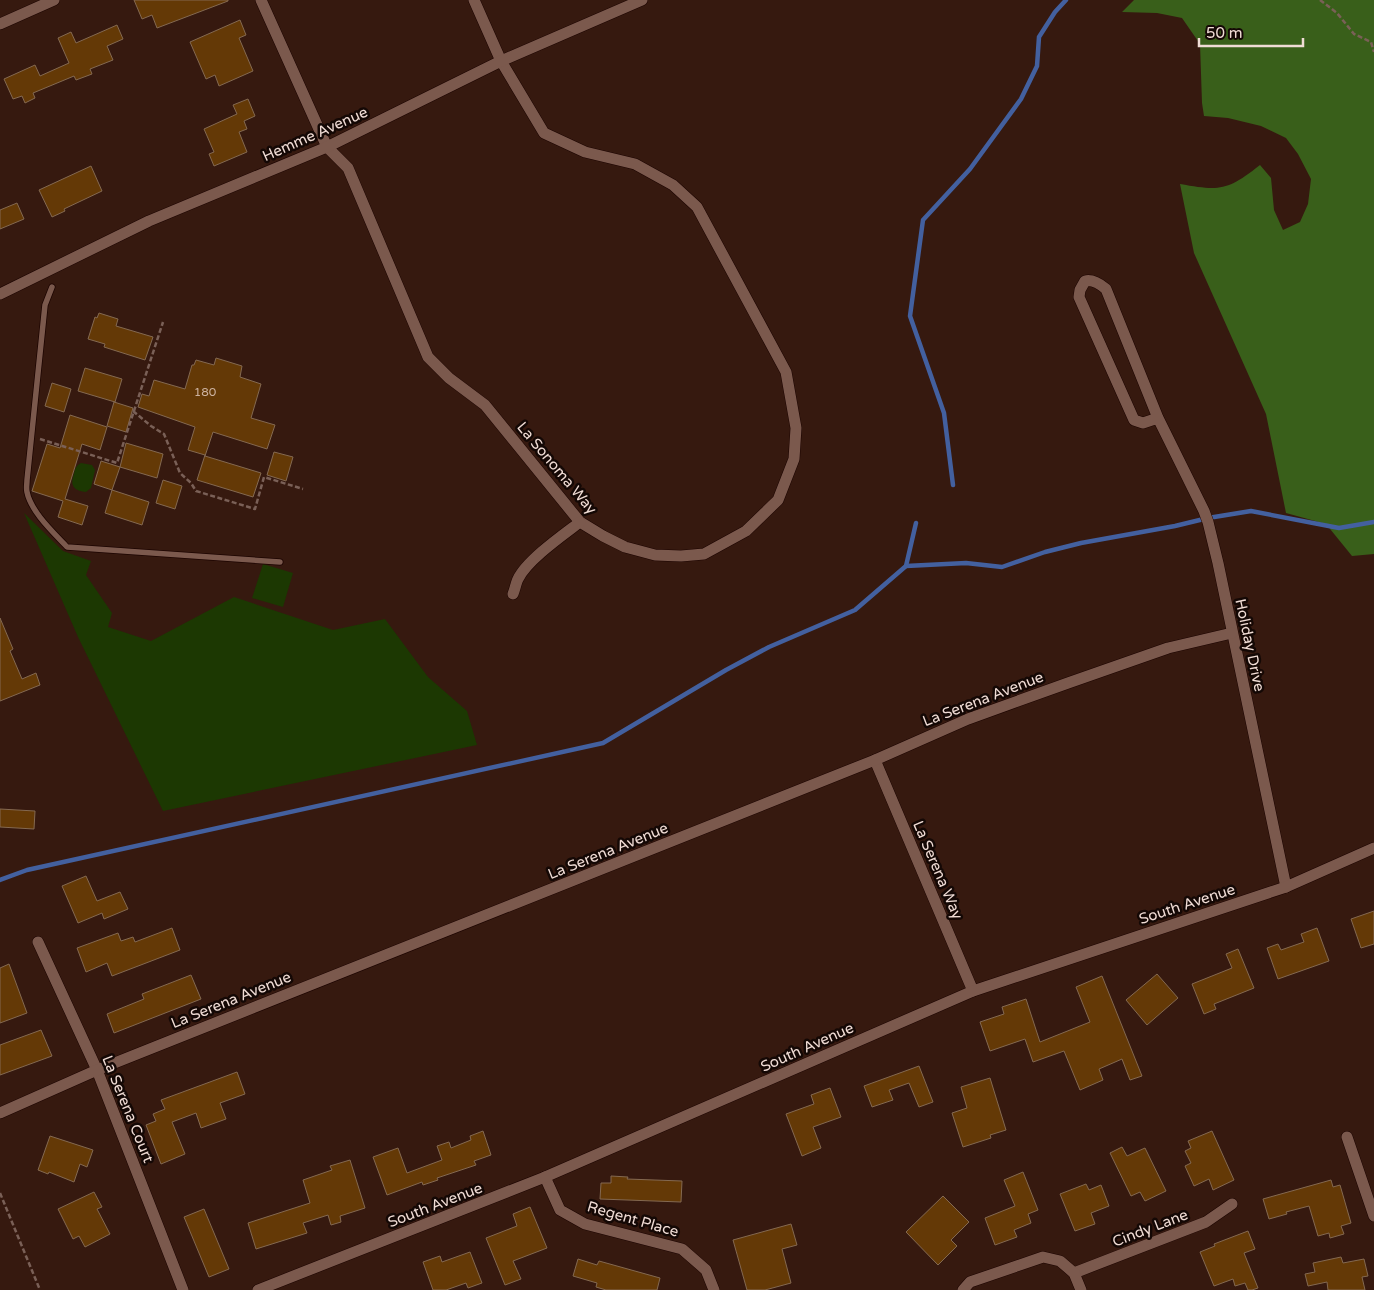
<svg xmlns="http://www.w3.org/2000/svg" width="1374" height="1290" font-family="'Varela Round',sans-serif">
	<rect width="100%" height="100%" fill="#36190f"/>
	<g fill="#1c3802">
		<path d="M81 463 92 465 95 470 91 488 86 492C76 491 70 487 73 477 75 470 75 466 81 463Z"/>
		<path d="M24 513 63 551 91 561 86 575 112 613 108 627 151 641 234 597 333 630 385 619 428 677 467 711 477 745 163 811 78 637Z"/>
		<path d="M263 564 293 573 283 607 252 598Z"/>
	</g>
	<path fill="#395f1a" d="M1134 0H1374V554L1352 556 1326 524 1286 513 1266 414 1194 253 1180 184C1220 191 1227 191 1260 165L1271 178 1274 210 1283 230 1300 222 1308 204 1311 179 1298 154 1286 138 1261 126 1228 118 1204 116 1202 103 1200 44 1182 18 1157 13 1122 12Z"/>
	<g fill="none" stroke-linecap="round" stroke-linejoin="round">
		<g stroke="#43609f" stroke-width="4.5">
			<path d="M953 485 944 413 910 316 923 220 970 169 1021 99 1037 66 1039 37 1055 12 1066 0"/>
			<path d="M906 566 966 563 1002 567 1045 552 1081 543 1175 526 1208 518 1251 511 1339 528 1374 522"/>
			<path d="M0 880 27 870 603 743 726 670 769 647 855 610 906 566 916 523"/>
		</g>
	</g>
	<g fill="#643906" stroke="#846951">
		<path d="M134 0H228V1L157 28 152 15 142 19Z"/>
		<path d="M240 20 246 35 239 38 253 71 219 86 215 75 206 79 190 42Z"/>
		<path d="M117 25 123 39 107 46 113 60 90 69 92 74 76 80 74 76 33 93 35 98 25 103 22 96 13 99 4 79 35 65 40 76 69 63 58 38 71 32 76 43Z"/>
		<path d="M248 99 255 116 244 121 247 129 239 132 247 152 214 166 209 154 214 152 204 129 237 114 233 105Z"/>
		<path d="M91 166 102 191 64 209 65 211 52 217 39 190Z"/>
		<path d="M17 203 24 219 0 229V210Z"/>
		<path d="M99 313 118 319 116 326 153 337 145 360 104 347 105 344 88 339 95 317 97 318Z"/>
		<path d="M216 358 242 366 240 377 261 384 251 418 275 425 267 449 213 432 205 456 261 473 253 497 197 480 205 455 188 450 195 427 138 407 142 394 149 396 154 380 185 389 192 365H194L196 360 214 365Z"/>
		<path d="M85 368 122 379 115 402 78 391Z"/>
		<path d="M52 383 71 389 64 412 45 406Z"/>
		<path d="M114 402 133 408 126 432 107 426Z"/>
		<path d="M70 415 107 427 100 450 82 444 65 499 88 506 82 525 58 517 63 501 32 491 47 444 60 448Z"/>
		<path d="M126 443 163 454 157 478 120 467Z"/>
		<path d="M274 452 293 457 286 481 267 475Z"/>
		<path d="M101 461 120 467 112 490 94 484Z"/>
		<path d="M163 480 182 486 175 509 156 503Z"/>
		<path d="M112 490 149 502 142 525 105 513Z"/>
		<path d="M0 618 13 649 10 651 22 679 36 673 40 685 0 701Z"/>
		<path d="M0 809 35 811 34 829 0 827Z"/>
		<path d="M86 876 97 901 120 892 128 909 104 919 102 913 78 923 62 886Z"/>
		<path d="M1374 911V944L1361 948 1351 919Z"/>
		<path d="M172 928 180 950 112 976 107 963 86 972 77 948 118 933 121 941 133 937 135 942Z"/>
		<path d="M1317 928 1329 961 1278 979 1267 948 1278 944 1281 950 1304 942 1301 934Z"/>
		<path d="M1238 949 1254 988 1214 1004 1216 1009 1204 1014 1192 984 1232 968 1226 954Z"/>
		<path d="M9 964 27 1013 0 1023V968Z"/>
		<path d="M1157 974 1178 998 1147 1025 1126 1000Z"/>
		<path d="M191 975 201 999 114 1033 107 1014 144 999 142 994Z"/>
		<path d="M1102 976 1142 1076 1130 1080 1122 1059 1099 1069 1103 1080 1080 1090 1064 1051 1033 1062 1025 1039 990 1051 980 1022 1004 1014 1002 1007 1026 999 1040 1042 1090 1022 1076 987Z"/>
		<path d="M41 1030 52 1056 0 1075V1045Z"/>
		<path d="M919 1066 933 1102 919 1107 909 1083 889 1090 893 1100 872 1107 864 1086Z"/>
		<path d="M237 1072 245 1094 220 1103 226 1119 201 1128 196 1113 172 1122 185 1154 161 1164 146 1125 156 1121 153 1114 165 1109 161 1100Z"/>
		<path d="M990 1078 1006 1130 990 1135 991 1138 963 1147 952 1113 967 1108 961 1087Z"/>
		<path d="M830 1088 841 1117 813 1127 821 1148 802 1156 786 1114 814 1104 811 1095Z"/>
		<path d="M483 1131 491 1155 474 1161 476 1165 437 1178 438 1180 423 1185 422 1182 387 1195 373 1157 398 1148 407 1173 442 1160 437 1146 449 1142 451 1148 471 1140 470 1136Z"/>
		<path d="M1212 1131 1234 1180 1213 1190 1209 1179 1194 1186 1185 1166 1191 1163 1185 1151 1191 1148 1188 1141Z"/>
		<path d="M50 1136 93 1150 87 1167 80 1164 74 1182 49 1172 48 1174 38 1170Z"/>
		<path d="M1122 1147 1127 1156 1145 1148 1166 1191 1145 1201 1140 1192 1131 1196 1110 1153Z"/>
		<path d="M350 1160 365 1208 340 1216 341 1222 331 1225 328 1215 303 1223 307 1233 256 1249 248 1223 310 1203 303 1180 332 1170 330 1166Z"/>
		<path d="M1023 1172 1038 1210 1028 1214 1031 1223 1014 1230 1017 1237 995 1245 985 1218 1015 1206 1004 1180Z"/>
		<path d="M611 1176 628 1177 627 1179 682 1181 681 1202 600 1199 601 1183H611Z"/>
		<path d="M1331 1180 1333 1187 1340 1185 1351 1223 1341 1226 1344 1234 1330 1238 1329 1233 1318 1236 1309 1206 1286 1212 1287 1214 1269 1219 1263 1199Z"/>
		<path d="M1086 1184 1089 1190 1101 1185 1109 1206 1091 1213 1095 1224 1075 1231 1060 1194Z"/>
		<path d="M94 1192 102 1207 97 1209 110 1234 85 1247 79 1236 73 1239 58 1209Z"/>
		<path d="M943 1196 969 1222 951 1240 957 1246 938 1265 906 1232Z"/>
		<path d="M530 1207 547 1248 513 1261 521 1279 505 1285 486 1238 517 1226 513 1214Z"/>
		<path d="M204 1209 229 1269 209 1277 184 1217Z"/>
		<path d="M791 1224 797 1245 782 1249 791 1283 765 1290H747L733 1240Z"/>
		<path d="M1248 1231 1255 1249 1244 1253 1258 1288 1252 1290H1248L1245 1283 1235 1286 1233 1279 1214 1286 1200 1252 1215 1246 1214 1244Z"/>
		<path d="M470 1252 482 1283 468 1288 466 1283 446 1290H433L423 1262 440 1256 442 1262Z"/>
		<path d="M1341 1257 1343 1263 1364 1259 1368 1276 1362 1277 1365 1290H1328L1327 1282 1308 1286 1305 1274 1315 1272 1313 1263Z"/>
		<path d="M578 1259 597 1265 599 1261 660 1278 657 1290H606L596 1287 597 1283 573 1276Z"/>
	</g>
	<g fill="none" stroke-linecap="round" stroke-linejoin="round">
		<defs>
			<path id="lane" d="M52 287 45 305 27 480C27 484 26 488 27 492 31 512 54 533 67 547L280 562"/>
			<g id="street">
				<path d="M261 0 327 147 348 168 428 357 449 378 485 405 580 522 603 536 625 547 655 555 681 556 704 554 746 531 778 500 794 459 796 428 786 372 697 207 673 185 635 164 585 152 544 133 501 61 474 0"/>
				<path d="M0 24 54 0"/>
				<path d="M0 294 149 221 327 147 501 61 642 0"/>
				<path d="M1158 418 1143 423 1134 420 1079 297 1080 290 1085 281C1093 279 1100 284 1106 289L1158 418 1204 511 1208 522 1218 563 1286 887"/>
				<path d="M513 594C515 589 516 583 518 579 527 560 563 535 580 522"/>
				<path d="M875 760 973 991"/>
				<path d="M38 942 97 1070 183 1290"/>
				<path d="M0 1113 97 1070 875 760 968 719 1068 683 1168 648 1232 633"/>
				<path d="M1347 1137 1374 1216"/>
				<path d="M545 1177 560 1210 585 1224 682 1249 706 1270 714 1290"/>
				<path d="M1074 1273 1206 1222 1232 1204"/>
				<path d="M258 1290 545 1177 973 991 1286 887 1374 848"/>
				<path d="M963 1290 970 1282 1043 1257 1060 1261 1074 1273 1081 1290"/>
			</g>
		</defs>
		<use href="#lane" stroke="#1c0400" stroke-width="7"/>
		<use href="#street" stroke="#1c0400" stroke-width="12"/>
		<g stroke="#7a6057" stroke-width="2.5" stroke-dasharray="5 2.5" stroke-linecap="butt">
			<path d="M1320 0 1337 13 1354 34 1371 42 1374 52"/>
			<path d="M133 411 151 426 164 434 180 473 191 483 196 491 255 509 264 477 303 489"/>
			<path d="M40 439 117 463 163 322"/>
			<path d="M0 1193 40 1290"/>
		</g>
		<use href="#lane" stroke="#7b594d" stroke-width="5.5"/>
		<use href="#street" stroke="#7b594d" stroke-width="11"/>
	</g>
	<g text-anchor="middle" stroke-width="5" stroke-linejoin="round" paint-order="stroke">
		<g font-size="12" fill="#cdb3a1">
			<text x="205" y="396">180</text>
		</g>
		<g font-size="15" fill="#f0dcd5" stroke="#140805">
			<text transform="translate(315 134) rotate(-24)" y="5">Hemme Avenue</text>
			<text transform="translate(557 468) rotate(50)" y="5">La Sonoma Way</text>
			<text transform="translate(1250 645) rotate(78)" y="5">Holiday Drive</text>
			<text transform="translate(983 699) rotate(-21)" y="5">La Serena Avenue</text>
			<text transform="translate(608 851) rotate(-22)" y="5">La Serena Avenue</text>
			<text transform="translate(938 870) rotate(67)" y="5">La Serena Way</text>
			<text transform="translate(1187 904) rotate(-18)" y="5">South Avenue</text>
			<text transform="translate(231 1000) rotate(-22)" y="5">La Serena Avenue</text>
			<text transform="translate(807 1047) rotate(-24)" y="5">South Avenue</text>
			<text transform="translate(128 1109) rotate(68)" y="5">La Serena Court</text>
			<text transform="translate(435 1205) rotate(-21)" y="5">South Avenue</text>
			<text transform="translate(633 1219) rotate(16)" y="5">Regent Place</text>
			<text transform="translate(1150 1228) rotate(-21)" y="5">Cindy Lane</text>
		</g>
	</g>
	<path d="M1199 38v8h104v-8" fill="none" stroke="#f0dcd5" stroke-width="2.5"/>
	<text x="1206" y="38" font-size="15" fill="#f0dcd5" stroke="#140805" stroke-width="4" paint-order="stroke">50 m</text>
</svg>
